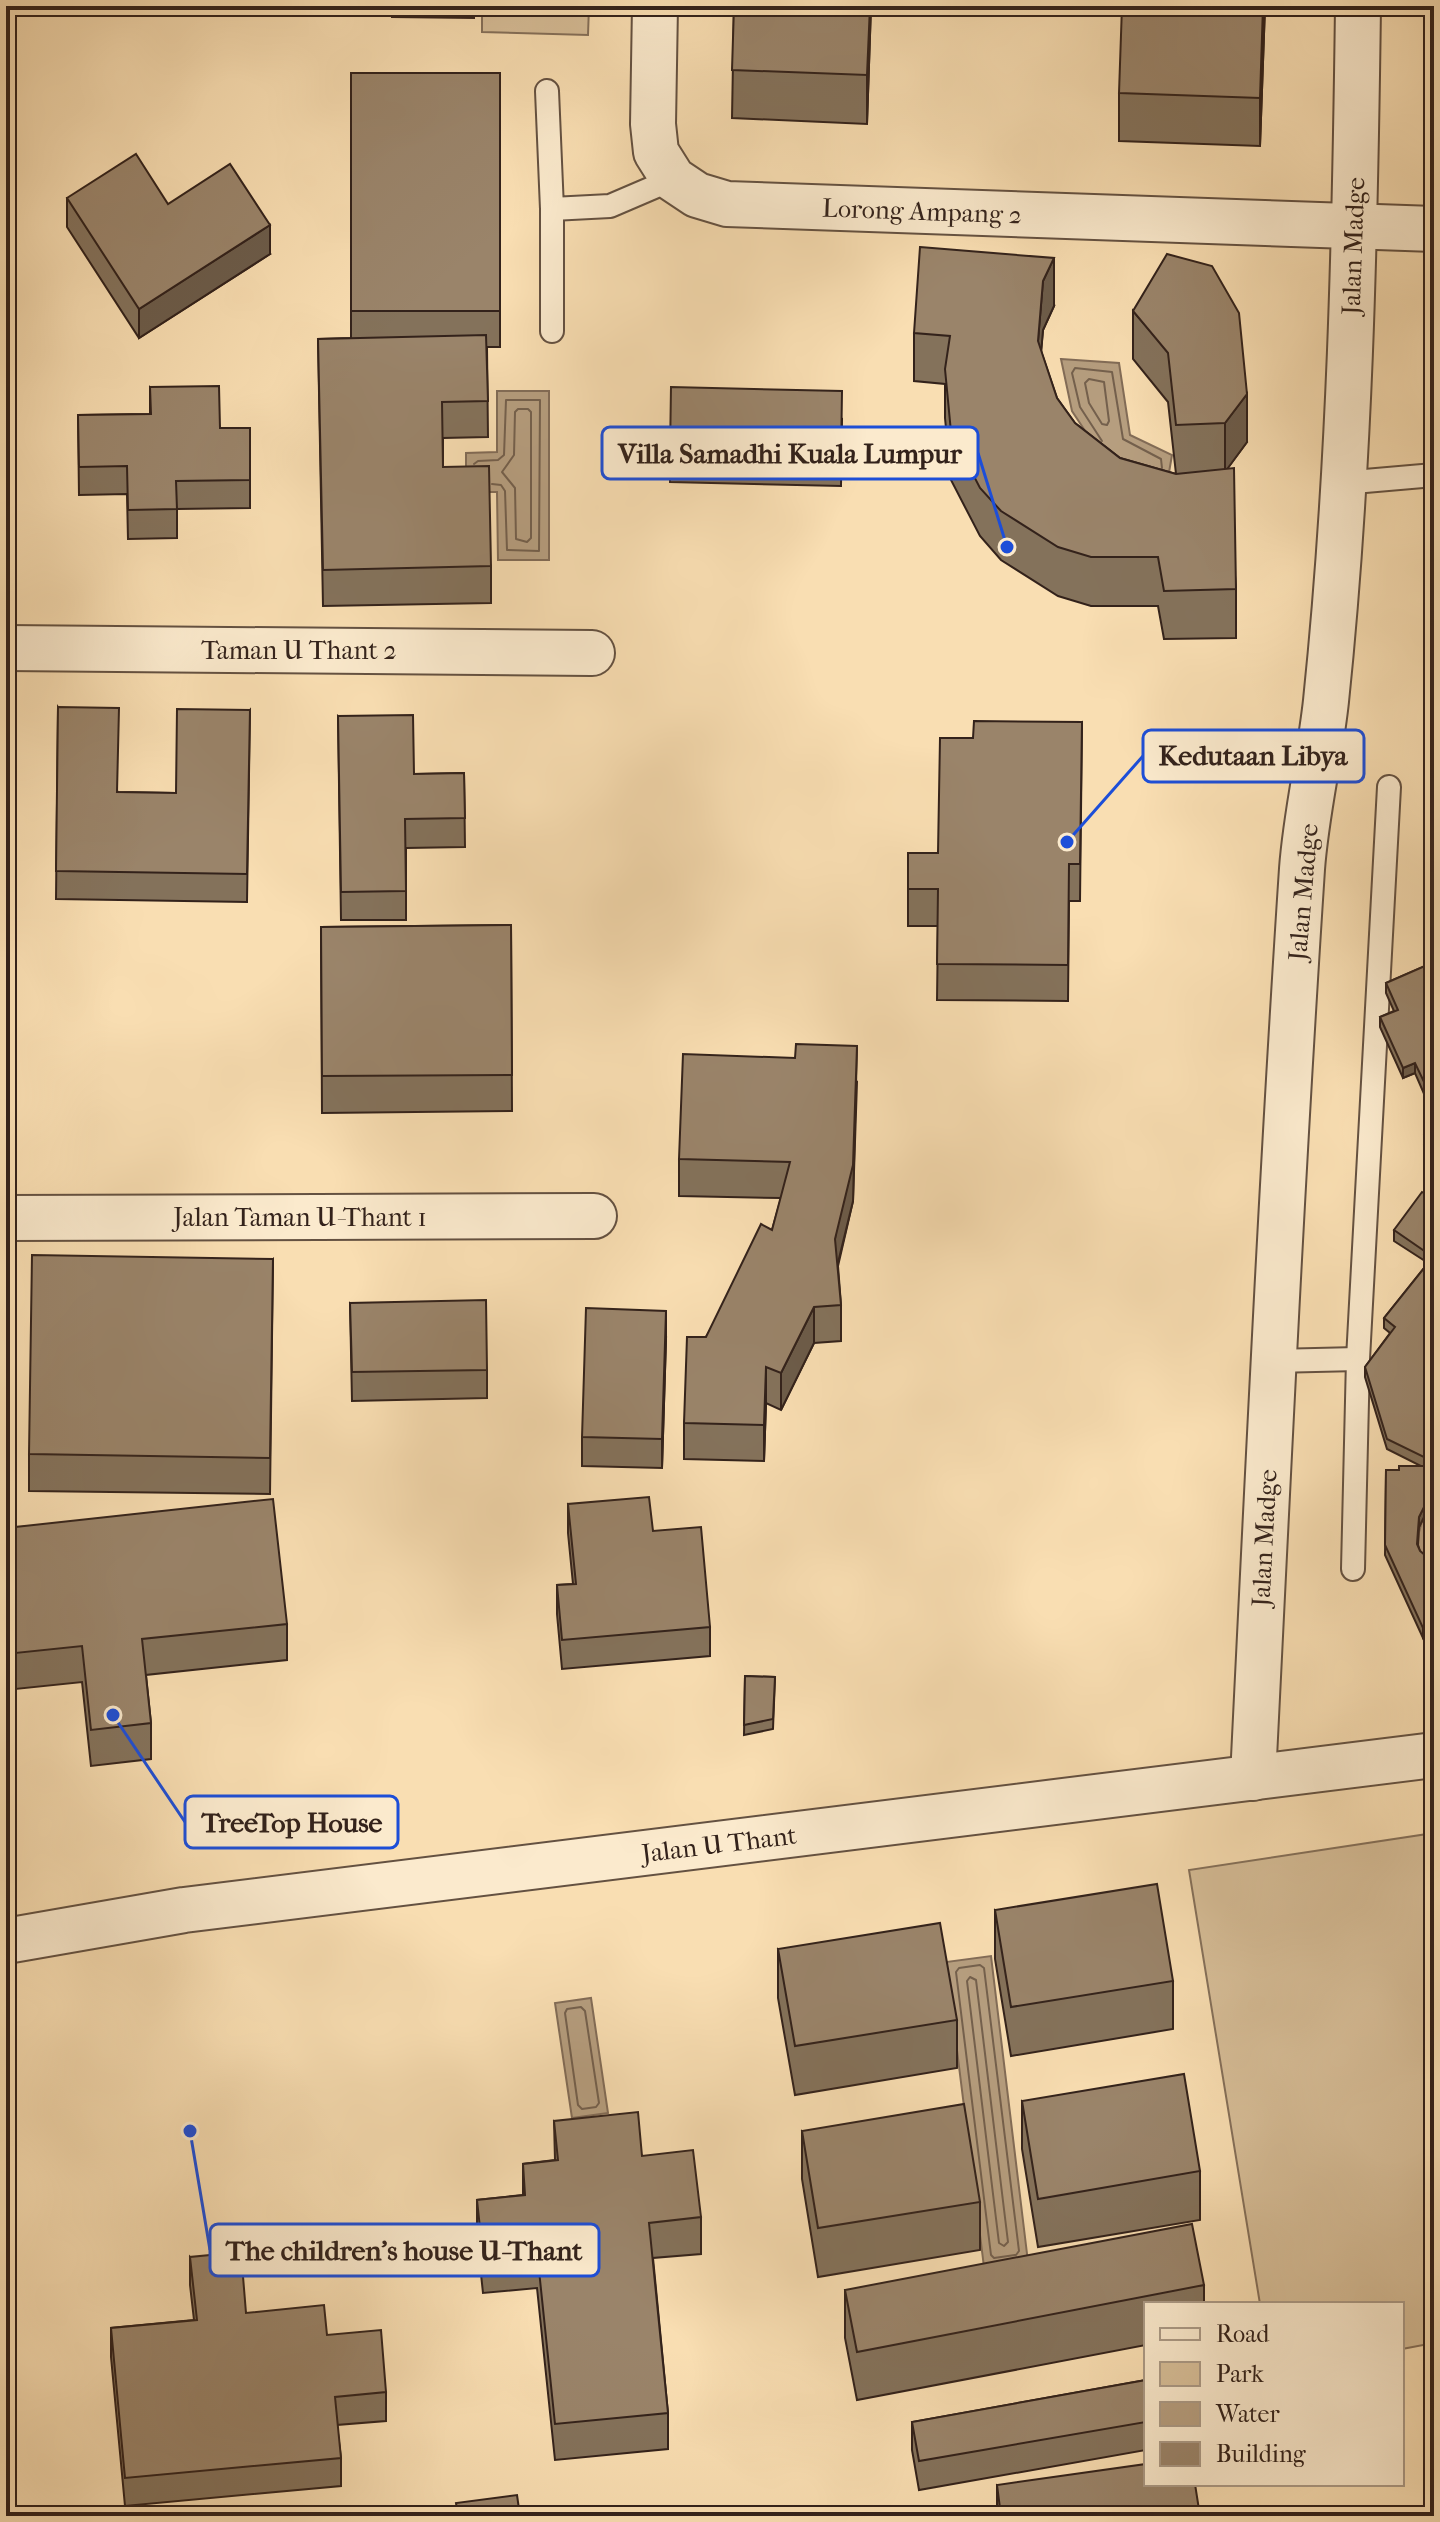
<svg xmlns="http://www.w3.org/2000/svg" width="1440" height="2522" font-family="'IM FELL French Canon',serif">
	<rect width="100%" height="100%" fill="#f9deb2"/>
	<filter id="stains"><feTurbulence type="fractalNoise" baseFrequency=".0025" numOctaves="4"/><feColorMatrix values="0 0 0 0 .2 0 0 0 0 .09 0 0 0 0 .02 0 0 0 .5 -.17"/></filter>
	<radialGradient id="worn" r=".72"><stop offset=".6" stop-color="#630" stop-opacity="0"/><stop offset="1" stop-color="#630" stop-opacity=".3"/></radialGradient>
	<g fill="#d7be98" stroke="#85705a" stroke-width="2">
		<path d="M482 6H589L588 35 482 32Z"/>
		<path d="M1434 1833V2343L1402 2349V2304H1260L1189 1870Z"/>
	</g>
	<g fill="#b69e7f" stroke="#826c57" stroke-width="2">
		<path d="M1061 359 1119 363 1130 435 1172 455 1167 484 1103 458 1072 411Z"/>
		<path d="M497 391H549V560H498L497 492H466V453L497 452Z"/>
		<path d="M1434 1512V1573C1414 1559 1415 1535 1425 1515Z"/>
		<path d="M991 1956 1028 2262 984 2267 946 1962Z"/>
		<path d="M591 1998 608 2113 572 2118 555 2003Z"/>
	</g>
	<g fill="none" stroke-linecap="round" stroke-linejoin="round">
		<g stroke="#74604d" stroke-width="2">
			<path d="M1089 379 1104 382 1109 421 1107 425 1102 424 1089 403 1085 383Z"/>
			<path d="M518 409H528L531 412V538L527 542 516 539 515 488 502 472 514 455 515 412Z"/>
			<path d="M1102 441 1080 407 1072 373 1075 368 1112 372 1123 439 1161 459 1162 468"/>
			<path d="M474 464 478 461 498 460 504 455 506 400H540L539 551 507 550 505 491 501 485 492 484"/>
			<path d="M970 1977 976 1980 1008 2242 1004 2246 999 2243 967 1981Z"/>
			<path d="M581 2007 585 2011 599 2103 596 2107 582 2109 578 2105 565 2013 567 2009Z"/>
			<path d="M1015 2255 994 2258 991 2255 956 1972 959 1968 980 1965 984 1968 1019 2251 1016 2255"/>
		</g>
		<defs>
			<g id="service">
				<path d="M547 91 552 209 610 206 673 179"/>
				<path d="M552 209V331"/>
				<path d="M1342 483 1434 475"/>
				<path d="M1273 1361 1358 1359"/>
				<path d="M1353 1569 1358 1359 1389 787"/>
			</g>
			<g id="minor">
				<path d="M655 6 653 124 656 152 673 179 697 195 727 204 1434 229"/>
				<path d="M6 648 592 653"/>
				<path d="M6 1218 594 1216"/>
				<path d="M1253 1778C1268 1475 1282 1172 1302 869 1306 813 1320 757 1326 701 1350 471 1355 238 1358 6"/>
			</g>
			<path id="tertiary" d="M6 1941 184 1910 1434 1755"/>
		</defs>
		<use href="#service" stroke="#645141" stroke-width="26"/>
		<use href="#minor" stroke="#645141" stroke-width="48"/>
		<use href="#tertiary" stroke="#645141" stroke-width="48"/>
		<use href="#service" stroke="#fbeacd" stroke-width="22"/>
		<use href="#minor" stroke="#fbeacd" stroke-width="44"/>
		<use href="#tertiary" stroke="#fbeacd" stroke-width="44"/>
	</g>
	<g fill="#84725b" stroke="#33221b" stroke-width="2">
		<path d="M392 6H474V18L392 17Z"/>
		<path d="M734 6H871L867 124 732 118Z"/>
		<path d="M1265 6 1260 146 1119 141V93Z"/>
		<path d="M351 73H500V347H487L488 437 443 438V467L491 566V603L323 606 318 339 351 338Z"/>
		<path d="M67 198 168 204 270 254 139 338 67 227Z"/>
		<path d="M1054 306 1043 330 1041 351 1057 398 1075 423 1120 458 1176 474 1168 402 1133 359V311L1247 442 1227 469 1236 589V638L1164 639 1158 606H1091L1058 596 1001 560 980 536 951 480 945 418V384L914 381V333Z"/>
		<path d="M150 387 220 428H250V508L177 509V538L128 539 127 494 79 495 78 415 150 414Z"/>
		<path d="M842 419 841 486 670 482V453Z"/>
		<path d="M58 707 118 792 176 793 250 710 247 902 56 899Z"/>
		<path d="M338 716 414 774 464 773 465 847 406 848V920H341Z"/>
		<path d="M1082 722 1080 901H1069L1068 1001 937 1000 938 926H908V853H938L973 738Z"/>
		<path d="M511 925 512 1111 322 1113 321 927Z"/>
		<path d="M1434 962V1145L1424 1144 1425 1096 1415 1073 1403 1078 1380 1027V1017L1394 1011 1386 993V983Z"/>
		<path d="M857 1082 853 1201 838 1266 841 1305V1341L814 1343 781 1410 766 1403 764 1461 684 1459V1423L706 1337 772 1230 781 1198 679 1196V1159Z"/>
		<path d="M1434 1195V1513L1425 1515 1419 1527 1418 1545 1420 1551 1431 1561 1423 1638 1385 1555 1386 1470H1399L1421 1466 1387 1449 1365 1377V1367L1390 1333 1384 1328V1318L1428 1263 1394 1241V1230Z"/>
		<path d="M273 1259 270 1494 29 1491V1454Z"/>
		<path d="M350 1303 487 1370V1398L352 1401Z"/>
		<path d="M666 1339 662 1468 582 1466V1437Z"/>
		<path d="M568 1504 653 1531 710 1627V1656L562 1669 557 1614V1585L573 1584 568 1533Z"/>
		<path d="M6 1528 287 1624V1660L146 1675 151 1723V1759L91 1766 82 1682 6 1690Z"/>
		<path d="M745 1676 775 1677 773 1729 744 1735Z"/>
		<path d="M995 1910 1173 1981V2029L1011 2056 995 1959Z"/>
		<path d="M778 1949 957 2020V2068L795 2095 778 1998Z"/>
		<path d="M1022 2101 1200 2171V2220L1038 2247 1022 2149Z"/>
		<path d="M554 2121 642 2156 701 2217V2254L653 2258 668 2413V2449L555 2460 537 2288 483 2293 477 2236V2200L523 2195V2164L555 2160Z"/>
		<path d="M802 2131 980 2202V2250L818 2277 802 2179Z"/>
		<path d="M190 2257 246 2313 327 2335 386 2392V2421L337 2425 341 2458V2486L125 2506 111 2357V2328L194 2320 190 2285Z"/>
		<path d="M1204 2285V2304H1146V2345L857 2400 845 2338V2290Z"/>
		<path d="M1146 2380V2450L919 2490 912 2450V2422Z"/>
		<path d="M997 2485 1200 2516H998L997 2505Z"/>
	</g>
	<g fill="#6c5c4a" stroke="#33221b" stroke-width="2">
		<path d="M870 6H871L867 124V75Z"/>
		<path d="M1263 6H1265L1260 146V98Z"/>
		<path d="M270 225V254L139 338V309Z"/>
		<path d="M1054 258V306L1043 330 1038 390V341L1043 281Z"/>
		<path d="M1247 394V442L1225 472V423Z"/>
		<path d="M857 1046 853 1201 835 1275V1239Z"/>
		<path d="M1415 1063V1073L1403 1078V1068Z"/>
		<path d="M814 1307V1343L781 1410V1373Z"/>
		<path d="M666 1311V1339L662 1468V1439Z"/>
		<path d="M766 1367V1403L764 1461V1425Z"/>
		<path d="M1434 1503V1513L1425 1515 1419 1527V1517L1425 1505Z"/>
		<path d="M1434 1623V1633L1423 1638V1628Z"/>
		<path d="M6 2452H7V2480L6 2481Z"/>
	</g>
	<g fill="#9a846a" stroke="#33221b" stroke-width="2">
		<path d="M734 6H870L867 75 732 70Z"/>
		<path d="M1122 6H1263L1260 98 1119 93Z"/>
		<rect x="351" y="73" width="149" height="238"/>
		<path d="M136 154 168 204 230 164 270 225 139 309 67 198Z"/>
		<path d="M920 247 1054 258 1043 281 1038 341 1057 398 1075 423 1120 458 1176 474 1234 468 1236 589 1164 591 1158 557H1091L1058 547 1001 511 980 488 951 432 945 369 950 336 914 333Z"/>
		<path d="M1167 254 1212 266 1239 313 1247 394 1225 423 1176 425 1168 353 1133 311Z"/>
		<path d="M486 335 488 401 442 402 443 467 489 466 491 566 323 570 318 339Z"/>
		<path d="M219 386 220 428H250V480L176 481 177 509 128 510 127 466 79 467 78 415 151 414 150 387Z"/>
		<path d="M671 387 842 391 841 457 670 453Z"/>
		<path d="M58 707 119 708 117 792 176 793 177 709 250 710 247 874 56 871Z"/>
		<path d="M413 715 414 774 464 773 465 818 405 819 406 891 341 892 338 716Z"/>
		<path d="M974 721 1082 722 1080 864H1069L1068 965 937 964 938 889H908V853H938L940 738H973Z"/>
		<path d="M511 925 512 1075 322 1076 321 927Z"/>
		<path d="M1434 962V1134H1424L1426 1086 1415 1063 1403 1068 1380 1017 1398 1010 1386 983Z"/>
		<path d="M796 1044 857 1046 853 1165 835 1239 841 1305 814 1307 781 1373 766 1367 764 1425 684 1423 687 1337H706L761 1224 772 1230 790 1162 679 1159 683 1054 795 1058Z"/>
		<path d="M1422 1192 1432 1198 1434 1195V1462L1387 1439 1365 1367 1395 1327 1384 1318 1433 1257 1394 1230Z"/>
		<path d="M32 1255 273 1259 270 1458 29 1454Z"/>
		<path d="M486 1300 487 1370 352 1372 350 1303Z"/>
		<path d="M586 1308 666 1311 662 1439 582 1437Z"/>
		<path d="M1399 1466H1434V1503L1425 1505 1419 1517 1417 1544 1420 1551 1434 1563V1623L1423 1628 1385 1545 1386 1470H1399Z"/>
		<path d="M649 1497 653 1531 701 1527 710 1627 562 1640 557 1585 576 1584 568 1504Z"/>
		<path d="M273 1499 287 1624 142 1639 151 1723 91 1730 82 1646 6 1654V1528Z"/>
		<path d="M745 1676 775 1677 773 1719 744 1725Z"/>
		<path d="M1157 1884 1173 1981 1011 2007 995 1910Z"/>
		<path d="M940 1923 957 2020 795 2046 778 1949Z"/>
		<path d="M1184 2074 1200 2171 1038 2199 1022 2101Z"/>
		<path d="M964 2104 980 2202 818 2228 802 2131Z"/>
		<path d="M638 2112 642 2156 693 2150 701 2217 649 2223 668 2413 555 2424 537 2251 483 2256 477 2200 525 2195 523 2164 558 2160 554 2121Z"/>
		<path d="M1192 2224 1204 2285 857 2352 845 2290Z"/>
		<path d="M241 2252 246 2313 324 2305 327 2335 381 2330 386 2392 335 2397 341 2458 125 2478 111 2328 197 2320 190 2257Z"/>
		<path d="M1146 2380V2422L919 2461 912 2422Z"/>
		<path d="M1146 2464V2484H1195L1200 2516H1001L997 2485Z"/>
		<path d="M517 2495 520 2516H458L456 2503Z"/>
	</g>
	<g text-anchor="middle" stroke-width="6" stroke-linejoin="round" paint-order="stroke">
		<g font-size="26" fill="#33221b" stroke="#fbeacd">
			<text transform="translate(922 211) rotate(2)" y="9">Lorong Ampang 2</text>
			<text transform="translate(1353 246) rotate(-88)" y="9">Jalan Madge</text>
			<text x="299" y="659">Taman U Thant 2</text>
			<text transform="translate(1303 892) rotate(-85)" y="9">Jalan Madge</text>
			<text x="300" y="1226">Jalan Taman U-Thant 1</text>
			<text transform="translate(1264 1538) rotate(-87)" y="9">Jalan Madge</text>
			<text transform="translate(719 1844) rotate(-7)" y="9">Jalan U Thant</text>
		</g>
	</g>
	<path fill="none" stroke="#1d4ed8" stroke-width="3" d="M1007 547L978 453M1067 842L1143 756M113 1715L185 1822M190 2131L210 2250"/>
	<g fill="#1d4ed8" stroke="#fbeacd" stroke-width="3">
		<circle cx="1007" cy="547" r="8"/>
		<circle cx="1067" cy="842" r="8"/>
		<circle cx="113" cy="1715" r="8"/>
		<circle cx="190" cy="2131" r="8"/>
	</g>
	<g fill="#fbeacd" stroke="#1d4ed8" stroke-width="3">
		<rect x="602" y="427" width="376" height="52" rx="8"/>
		<rect x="1143" y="730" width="221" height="52" rx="8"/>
		<rect x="185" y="1796" width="213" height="52" rx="8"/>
		<rect x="210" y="2224" width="389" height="52" rx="8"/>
	</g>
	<g font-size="28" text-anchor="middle" font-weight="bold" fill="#33221b">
		<text x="790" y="463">Villa Samadhi Kuala Lumpur</text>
		<text x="1253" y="765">Kedutaan Libya</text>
		<text x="292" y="1832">TreeTop House</text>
		<text x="404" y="2260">The children's house U-Thant</text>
	</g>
	<rect width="1440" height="2522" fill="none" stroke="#f9deb2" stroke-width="32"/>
	<rect x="8" y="8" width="1424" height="2506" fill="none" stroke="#33221b" stroke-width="4"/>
	<rect x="16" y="16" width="1408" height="2490" fill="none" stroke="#33221b" stroke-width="2"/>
	<rect x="1144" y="2302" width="260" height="184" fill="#fbeacd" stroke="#ab9a86" stroke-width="2"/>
	<rect x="1160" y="2328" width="40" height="12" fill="#fbeacd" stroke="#ab9a86" stroke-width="2"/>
	<text x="1216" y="2342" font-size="24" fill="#33221b">Road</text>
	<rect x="1160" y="2362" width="40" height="24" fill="#d7be98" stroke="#ab9a86" stroke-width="2"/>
	<text x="1216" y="2382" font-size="24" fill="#33221b">Park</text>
	<rect x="1160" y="2402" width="40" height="24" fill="#b69e7f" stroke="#ab9a86" stroke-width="2"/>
	<text x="1216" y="2422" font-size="24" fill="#33221b">Water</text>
	<rect x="1160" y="2442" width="40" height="24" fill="#9a846a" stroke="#ab9a86" stroke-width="2"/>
	<text x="1216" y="2462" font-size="24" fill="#33221b">Building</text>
	<rect width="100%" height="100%" filter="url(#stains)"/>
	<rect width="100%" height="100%" fill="url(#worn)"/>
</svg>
